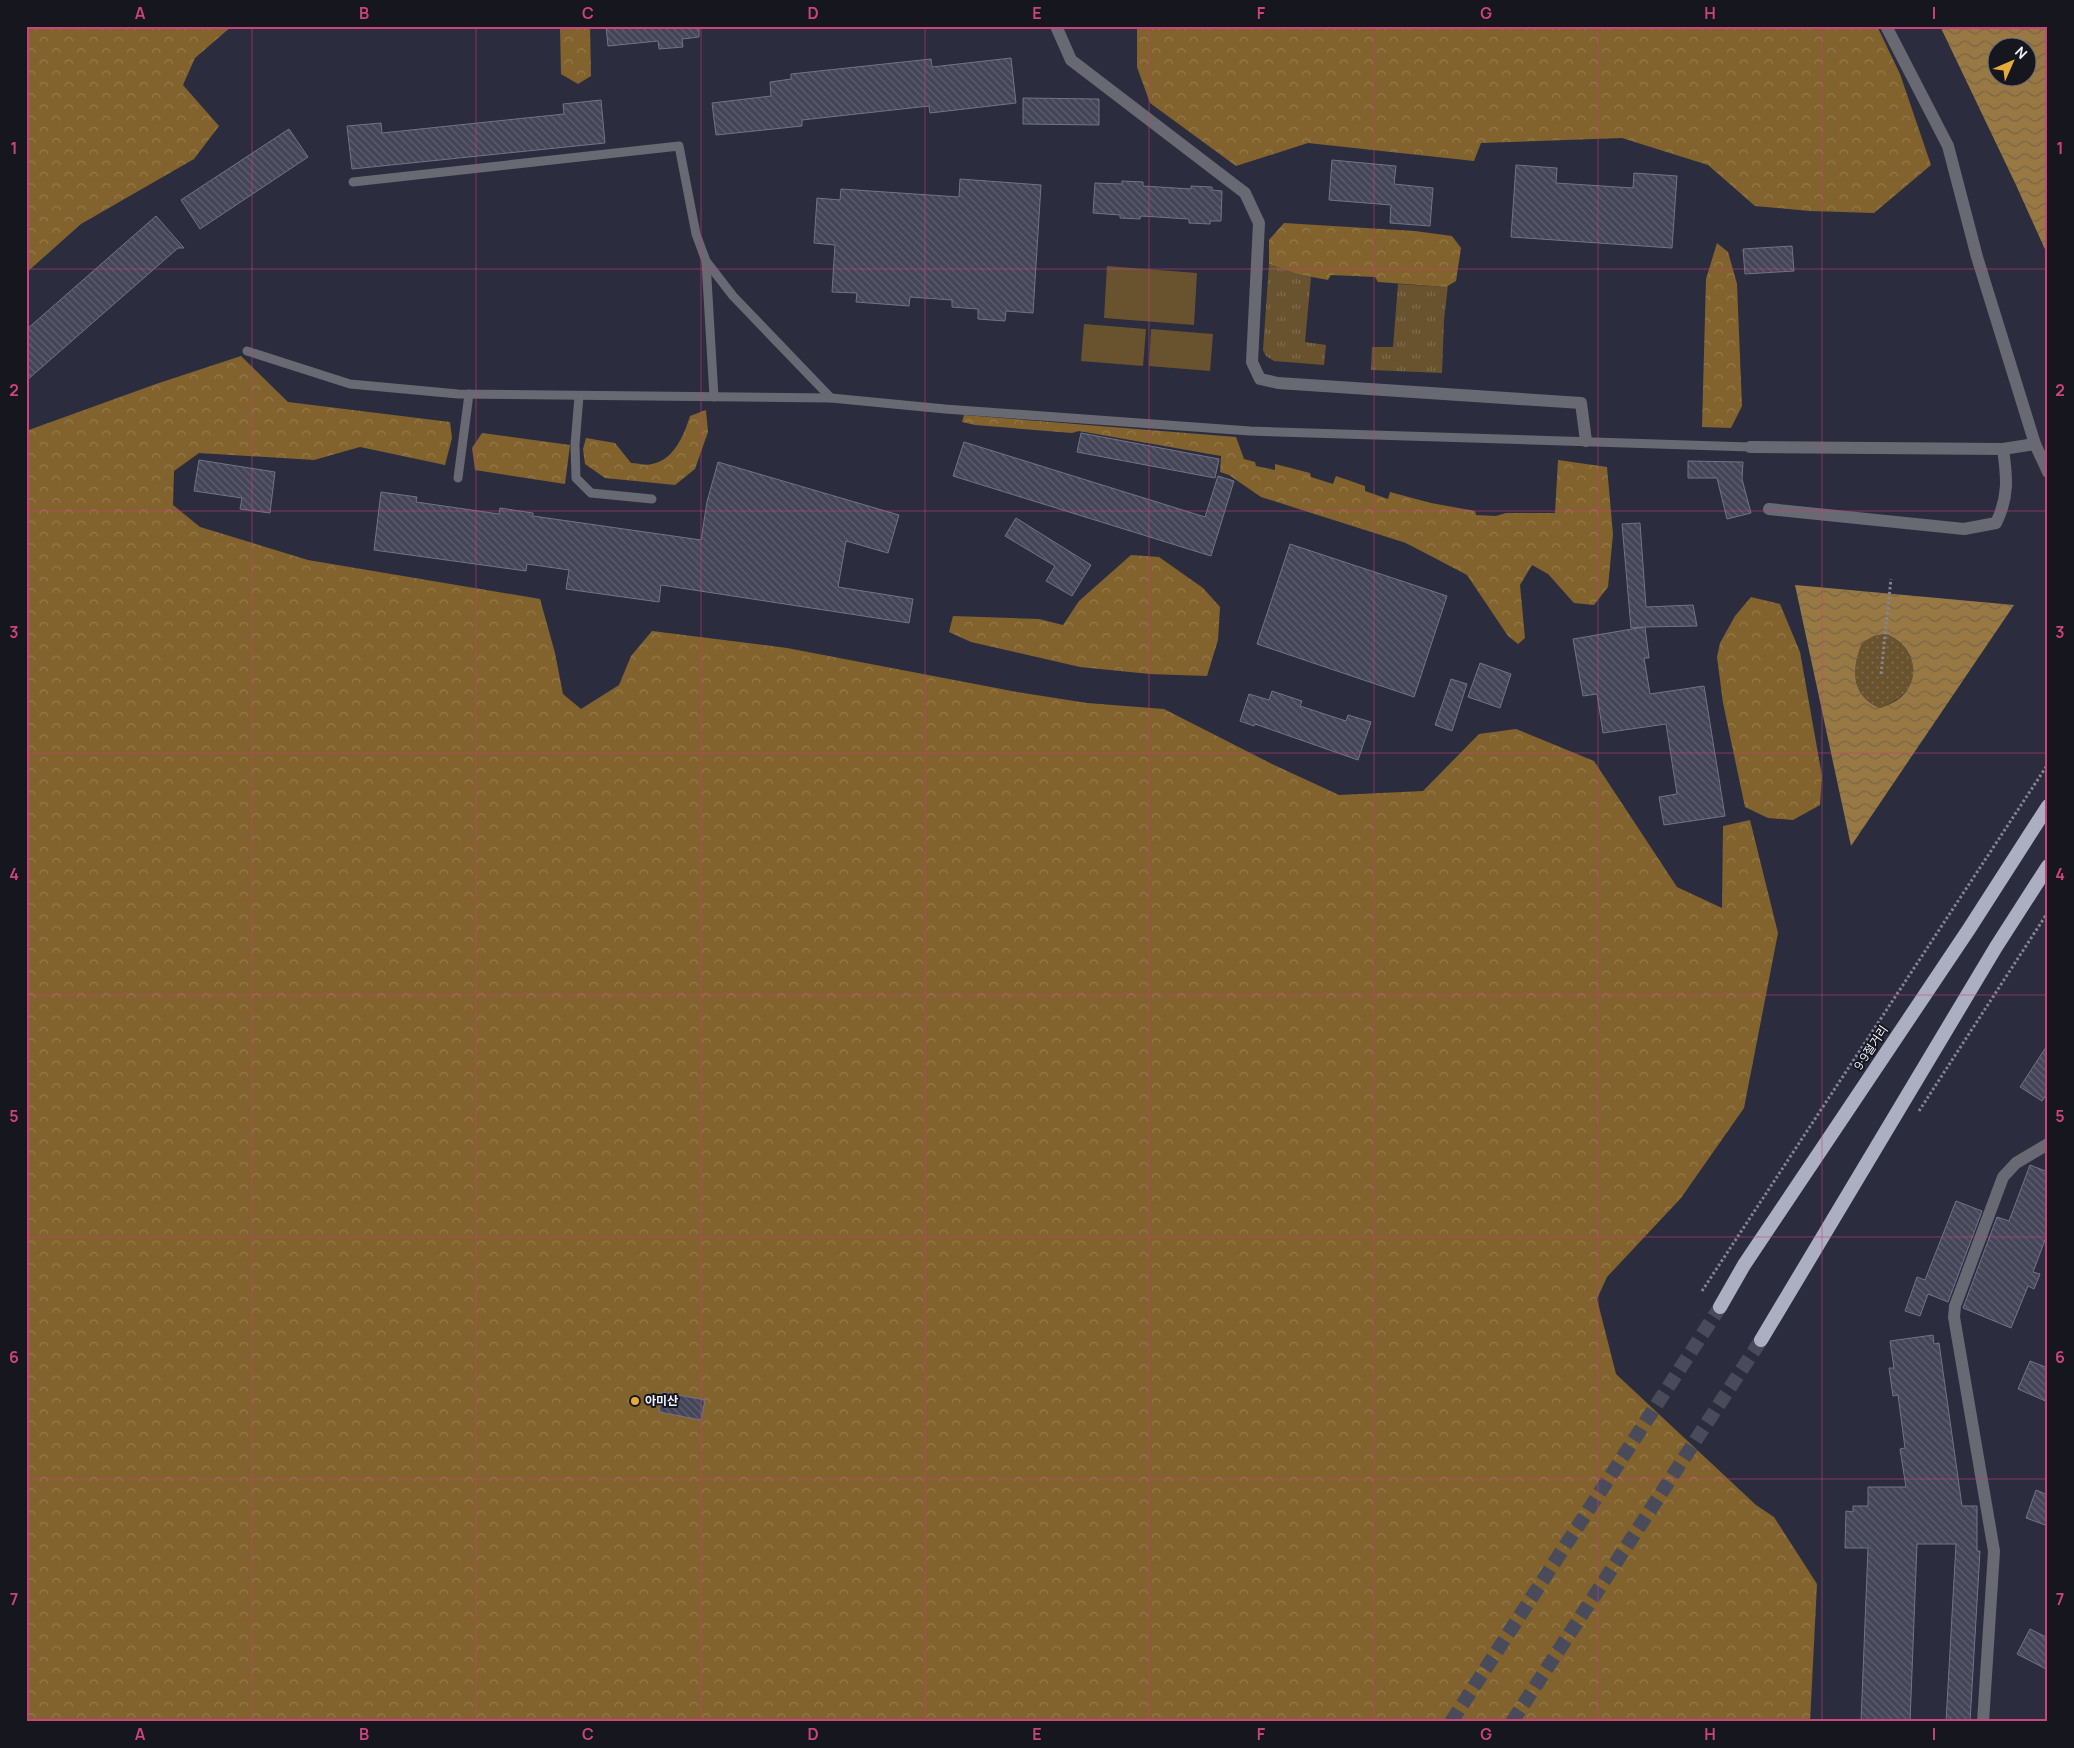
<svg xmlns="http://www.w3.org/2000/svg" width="2074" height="1748" font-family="Manrope,'Noto Sans KR',sans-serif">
	<defs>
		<pattern id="grass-tufts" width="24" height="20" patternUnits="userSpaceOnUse" patternTransform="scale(1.25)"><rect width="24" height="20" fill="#69532e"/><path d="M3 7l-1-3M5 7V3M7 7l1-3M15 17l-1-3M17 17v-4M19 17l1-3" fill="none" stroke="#7f6c4d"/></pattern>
		<pattern id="forest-crowns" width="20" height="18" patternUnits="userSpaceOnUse" patternTransform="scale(1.25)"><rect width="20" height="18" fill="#82632d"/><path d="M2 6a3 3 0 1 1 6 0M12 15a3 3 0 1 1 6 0" fill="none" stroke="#947a4c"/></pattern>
		<pattern id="park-dots" width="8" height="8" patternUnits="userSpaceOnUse" patternTransform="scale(1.25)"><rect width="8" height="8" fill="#69532e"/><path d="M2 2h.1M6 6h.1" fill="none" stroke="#7f6c4d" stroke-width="1.8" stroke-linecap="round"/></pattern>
		<pattern id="water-waves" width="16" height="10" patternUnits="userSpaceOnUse" patternTransform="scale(1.25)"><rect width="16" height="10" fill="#997943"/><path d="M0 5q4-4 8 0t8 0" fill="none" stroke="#796647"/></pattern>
		<pattern id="building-back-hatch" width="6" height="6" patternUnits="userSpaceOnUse" patternTransform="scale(1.25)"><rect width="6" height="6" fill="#444658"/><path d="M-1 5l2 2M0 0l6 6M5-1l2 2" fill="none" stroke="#5f6171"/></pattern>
	</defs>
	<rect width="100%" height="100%" fill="#2b2d3e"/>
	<g fill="url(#grass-tufts)">
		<path d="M1269 264 1296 274 1311 277 1305 342 1326 345 1324 365 1274 361 1266 356 1263 350Z"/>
		<path d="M1398 284 1446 287 1448 285 1444 320 1442 373 1371 370 1372 347H1393Z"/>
	</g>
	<g fill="url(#forest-crowns)">
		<path d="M26 26H232L195 58 183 85 219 126 194 159 81 224 26 273Z"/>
		<path d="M560 26H590L591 76 578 84 561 74Z"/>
		<path d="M1137 26H1877L1900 74 1931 165 1874 213 1810 211 1755 206 1708 165 1622 138 1481 143 1474 161 1308 143 1236 166 1150 103 1137 67Z"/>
		<path d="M1284 223 1415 231 1452 236 1461 248 1456 281 1446 287 1378 282 1375 277 1331 275 1328 280 1296 274 1269 264V240Z"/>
		<path d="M1717 243 1728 252 1737 284 1742 406 1731 428 1702 427 1706 279Z"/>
		<path d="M241 356 288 402 450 422 452 438 445 465 360 447 314 460 199 453 174 471 173 505 200 527 308 560 540 599 555 653 563 694 581 709 619 685 631 656 652 631 787 648 1017 692 1087 703 1164 709 1272 764 1339 795 1423 791 1479 734 1516 729 1594 761 1677 887 1722 908 1723 826 1750 820 1778 933 1744 1108 1681 1198 1607 1277 1597 1299 1616 1374 1756 1505 1774 1517 1817 1584 1810 1722H26V431L156 384Z"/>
		<path d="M706 410 708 432 695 469 675 485 605 478 585 464 583 449 586 438 615 443 631 463C637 463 646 466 652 464 674 460 684 435 690 416Z"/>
		<path d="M964 415 1236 437 1244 459 1255 462 1256 466 1275 470V464L1310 473 1311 477 1333 484 1336 476 1365 486V491L1388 499 1390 492 1431 503 1475 511 1476 515 1496 516 1506 513H1555L1558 460 1607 467 1613 534 1608 587 1594 605 1574 603 1548 574 1532 565 1520 585 1525 638 1518 644 1508 636 1467 575 1406 543 1261 497 1229 475 1220 472 1221 456 1079 431 1072 433 975 425 962 422Z"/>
		<path d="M482 433 570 445 565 484 475 470 472 448Z"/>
		<path d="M1131 555 1159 557 1203 588 1220 607 1218 640 1207 676 1150 674 1080 667 971 642 949 632 953 616 1039 619 1063 625 1079 601Z"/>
		<path d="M1751 597 1780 604 1800 652 1822 776 1820 805 1793 820 1768 818 1745 807 1723 703 1717 657 1720 643 1735 616Z"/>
	</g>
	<path fill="url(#park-dots)" d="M1885 634C1896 638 1905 645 1910 656 1921 682 1904 699 1880 708 1851 696 1851 669 1862 643L1874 636Z"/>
	<g fill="#69532e">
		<path d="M1107 266 1197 273 1194 325 1104 318Z"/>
		<path d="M1084 324 1146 329 1143 366 1081 361Z"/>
		<path d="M1151 329 1213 334 1210 371 1149 366Z"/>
	</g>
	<g fill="url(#water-waves)" fill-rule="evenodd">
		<path d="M1940 26H2048V256L2016 185ZM1996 48H2026V78H1996Z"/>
		<path d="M1795 585 2014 605 1851 846ZM1885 634C1911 642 1923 673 1904 694 1898 701 1889 705 1880 708 1851 696 1851 669 1862 643L1874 636Z"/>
	</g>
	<g fill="url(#building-back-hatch)" stroke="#717387">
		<path d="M606 26H699V37L682 39 683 47 659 49 658 41 608 46Z"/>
		<path d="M1011 58 1016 103 930 113 929 106 802 120V126L716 135 712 103 771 96 770 82 791 79V74L931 59 932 67Z"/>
		<path d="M1023 98 1099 99V125L1023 124Z"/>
		<path d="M601 100 605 143 352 169 347 126 381 123 382 133 564 114 563 104Z"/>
		<path d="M289 129 308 157 200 229 181 200Z"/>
		<path d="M1332 160 1396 166 1394 184 1433 188 1430 226 1390 223 1391 205 1329 200Z"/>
		<path d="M1516 165 1557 168 1556 183 1633 188 1634 173 1677 176 1672 248 1511 237Z"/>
		<path d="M960 179 1041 185 1033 313 1006 311 1005 321 978 319V309L952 307V300L910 297 909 306 856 302 857 293 832 292 835 245 814 243 817 198 840 200 841 189 959 197Z"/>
		<path d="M1122 181 1143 182V186L1191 189V186L1212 187V190L1222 191 1221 221H1210V224L1189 223V219L1141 216 1140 219 1120 218V215L1093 213 1095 183 1122 184Z"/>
		<path d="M156 216 184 248H178L26 381V330Z"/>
		<path d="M1792 246 1794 271 1745 274 1743 249Z"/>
		<path d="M1081 433 1219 459 1215 478 1077 452Z"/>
		<path d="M964 442 1205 517 1218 476 1234 481 1211 556 953 476Z"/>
		<path d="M199 460 275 472 270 513 240 509 242 498 194 491Z"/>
		<path d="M1688 461 1743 462 1742 479 1751 513 1727 519 1717 478H1688Z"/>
		<path d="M718 462 899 515 888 553 846 541 838 587 913 599 909 623 661 585 659 602 566 589 569 570 527 564 526 571 374 550 381 492 417 497 416 502 499 514 500 508 533 513V516L701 540 707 502Z"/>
		<path d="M1016 518 1091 565 1072 596 1046 581 1055 566 1005 536Z"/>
		<path d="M1640 523 1646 607 1693 605 1697 626 1645 627 1649 658H1644L1650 694 1704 686 1725 816 1664 825 1659 797 1677 794 1666 724 1603 733 1597 694 1583 696 1573 639 1644 627 1631 628 1622 524Z"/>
		<path d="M1290 544 1447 596 1414 697 1257 644Z"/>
		<path d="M1480 663 1511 674 1500 708 1468 697Z"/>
		<path d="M1451 679 1467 684 1452 731 1435 725Z"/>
		<path d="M1272 691 1302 701 1300 706 1346 721 1348 715 1371 722 1358 760 1255 724 1254 726 1240 721 1249 694 1269 700Z"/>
		<path d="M2048 1044V1092L2042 1101 2020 1087Z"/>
		<path d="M2030 1165 2048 1172V1232L2033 1272 2040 1274 2034 1289 2028 1286 2011 1328 1963 1308 1997 1217 2009 1221Z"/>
		<path d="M1956 1201 1982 1211 1948 1302 1928 1294 1920 1316 1905 1311 1917 1277 1925 1280Z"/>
		<path d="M1933 1335 1934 1344 1939 1343 1962 1506H1977V1551H1980L1970 1722H1946L1956 1544H1917L1910 1722H1861L1868 1548H1845L1846 1511 1853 1512V1506H1868V1487H1906L1900 1449 1905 1448 1898 1395 1893 1396 1889 1368H1894L1890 1341Z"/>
		<path d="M2030 1361 2048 1368V1402L2018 1389Z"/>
		<path d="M662 1392 705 1400 701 1420 659 1412Z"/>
		<path d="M2036 1490 2048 1495V1526L2026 1518Z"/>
		<path d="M2030 1629 2048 1638V1670L2017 1654Z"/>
	</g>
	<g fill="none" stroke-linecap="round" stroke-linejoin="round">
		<g stroke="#494b5b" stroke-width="14" stroke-dasharray="14 7" stroke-linecap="butt">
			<path d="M1451 1722 1720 1307"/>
			<path d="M1512 1722 1761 1340"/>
		</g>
		<g stroke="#838593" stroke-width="3" stroke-dasharray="2.5 2.5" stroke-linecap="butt">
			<path d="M1881 674 1891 579"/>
			<path d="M1919 1111 2048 912"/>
			<path d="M1702 1291 2048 764"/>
		</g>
		<g stroke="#686972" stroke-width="9">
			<path d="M353 182 679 146 696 234 706 261 733 296 831 398"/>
			<path d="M706 262 714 397"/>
			<path d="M247 351 350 384 458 394 831 398 945 409 1250 431 1750 447"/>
			<path d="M579 396 575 445 576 478 591 493 652 499"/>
			<path d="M458 478 469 394"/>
		</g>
		<g stroke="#686972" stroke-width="12">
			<path d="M1056 26 1071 60 1245 193 1259 223 1252 362 1260 379 1278 383 1581 403 1586 441"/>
			<path d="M1750 447 2003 449 2035 444"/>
			<path d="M1769 509 1964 529 1996 523C2009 497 2007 477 2003 449"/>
			<path d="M1983 1722 1994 1551 1954 1317 1955 1306 2003 1177 2016 1163 2048 1144"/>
		</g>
		<path stroke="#686972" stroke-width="12" d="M1886 26 1948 146 1977 257 2035 444 2048 472"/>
		<g stroke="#acaec2" stroke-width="14">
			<path d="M1720 1307 1744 1265 1969 929 2048 806"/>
			<path d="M1761 1340 1996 947 2048 866"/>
		</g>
	</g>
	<path fill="none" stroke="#cb447c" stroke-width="1" stroke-opacity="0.55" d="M252 26V1722M476 26V1722M701 26V1722M925 26V1722M1149 26V1722M1374 26V1722M1598 26V1722M1822 26V1722M26 269H2048M26 511H2048M26 753H2048M26 995H2048M26 1237H2048M26 1479H2048"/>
	<circle fill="#e8ab37" stroke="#15161e" stroke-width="2" cx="635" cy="1401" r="5"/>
	<g text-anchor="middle" stroke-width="4" stroke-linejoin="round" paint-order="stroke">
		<g font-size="12" fill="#f1f3fe" stroke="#15161e">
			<text transform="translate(1871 1048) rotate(-56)" y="4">9·9절거리</text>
		</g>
		<g font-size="12" font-weight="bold" fill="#f1f3fe" stroke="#15161e" text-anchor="start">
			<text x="645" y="1405">아미산</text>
		</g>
	</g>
	<rect width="2074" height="1748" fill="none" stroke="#15161e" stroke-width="55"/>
	<g transform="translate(2012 62) rotate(45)"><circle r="24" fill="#15161e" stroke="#6d6e78"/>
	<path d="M0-4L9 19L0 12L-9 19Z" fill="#e8ab37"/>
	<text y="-8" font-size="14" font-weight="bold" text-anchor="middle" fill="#f1f3fe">N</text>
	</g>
	<rect x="28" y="28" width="2018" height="1692" fill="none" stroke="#cb447c" stroke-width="2"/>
	<g font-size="16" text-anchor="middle" font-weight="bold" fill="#cb447c">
		<text x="140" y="19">A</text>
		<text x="364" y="19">B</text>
		<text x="588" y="19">C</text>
		<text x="813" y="19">D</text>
		<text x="1037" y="19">E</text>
		<text x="1261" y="19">F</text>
		<text x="1486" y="19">G</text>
		<text x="1710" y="19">H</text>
		<text x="1934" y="19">I</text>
		<text x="14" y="154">1</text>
		<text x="2060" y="154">1</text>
		<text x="14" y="396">2</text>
		<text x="2060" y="396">2</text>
		<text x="14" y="638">3</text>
		<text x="2060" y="638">3</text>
		<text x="14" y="880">4</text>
		<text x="2060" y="880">4</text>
		<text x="14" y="1122">5</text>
		<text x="2060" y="1122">5</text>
		<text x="14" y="1363">6</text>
		<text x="2060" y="1363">6</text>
		<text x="14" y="1605">7</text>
		<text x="2060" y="1605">7</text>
		<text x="140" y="1740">A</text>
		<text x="364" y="1740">B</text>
		<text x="588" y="1740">C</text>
		<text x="813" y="1740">D</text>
		<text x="1037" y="1740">E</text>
		<text x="1261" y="1740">F</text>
		<text x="1486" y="1740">G</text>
		<text x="1710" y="1740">H</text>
		<text x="1934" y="1740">I</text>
	</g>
</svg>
